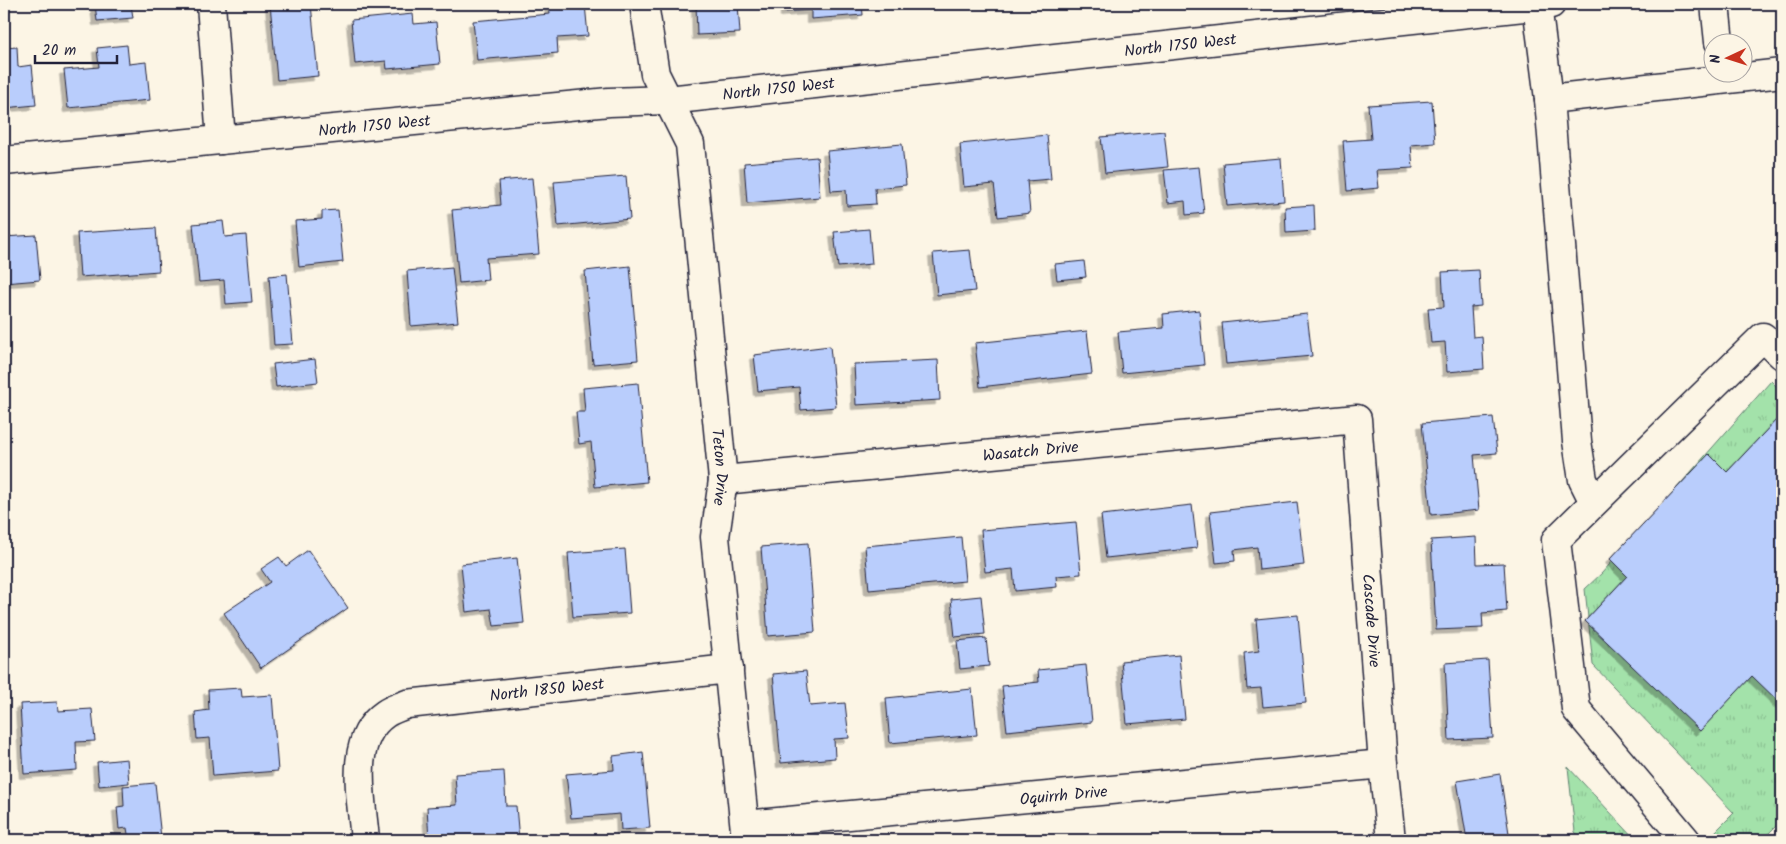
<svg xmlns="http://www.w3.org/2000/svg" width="1786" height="844" font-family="Kalam,sans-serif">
	<defs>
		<pattern id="grass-tufts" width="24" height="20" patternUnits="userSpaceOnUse" patternTransform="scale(1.25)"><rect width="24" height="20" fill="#a3e2aa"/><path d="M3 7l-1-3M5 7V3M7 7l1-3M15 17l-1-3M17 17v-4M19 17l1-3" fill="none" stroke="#8cc293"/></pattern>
		<filter id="shadow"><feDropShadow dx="-4.5" dy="4.5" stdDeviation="0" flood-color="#0004"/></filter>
	</defs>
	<rect width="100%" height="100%" fill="#fcf5e5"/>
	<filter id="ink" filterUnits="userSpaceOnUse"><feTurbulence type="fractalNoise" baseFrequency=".02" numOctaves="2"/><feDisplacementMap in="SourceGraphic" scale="10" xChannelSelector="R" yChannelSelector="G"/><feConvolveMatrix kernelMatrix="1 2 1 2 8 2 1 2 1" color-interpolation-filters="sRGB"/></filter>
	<g filter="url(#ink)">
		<g fill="url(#grass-tufts)" stroke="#628272">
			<path d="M1771 381 1782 392V820L1762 840H1707L1734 813 1593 665 1585 589 1602 573Z"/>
			<path d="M1568 767 1636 840H1583L1575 832Z"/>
		</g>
		<g fill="#b9cdfc" stroke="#22223b" filter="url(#shadow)">
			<path d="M95 4H131L133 18 97 21Z"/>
			<path d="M270 4H311L318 76 277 80Z"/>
			<path d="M549 4H585L588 36 557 38 558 53 477 60 473 21 550 14Z"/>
			<path d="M696 4H738L740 33 697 35Z"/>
			<path d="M785 4H862L863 15 811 19V10L785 12Z"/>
			<path d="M413 14 414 24 436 22 440 64 387 69 386 61 355 64 351 20Z"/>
			<path d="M127 45 129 64 146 62 150 100 68 108 64 70 99 67 97 48Z"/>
			<path d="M17 47 18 67 32 65 36 105 4 108V48Z"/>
			<path d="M1432 101 1435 143 1411 145 1413 168 1377 170 1379 188 1347 191 1343 141 1371 139 1368 105Z"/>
			<path d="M1164 131 1168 167 1105 173 1101 137Z"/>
			<path d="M1047 135 1051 179 1027 181 1030 213 998 217 994 184 964 187 960 144Z"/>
			<path d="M902 144 906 185 875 188 876 204 847 206 846 190 831 191 827 151Z"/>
			<path d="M817 157 820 197 747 203 744 163Z"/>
			<path d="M1281 158 1284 201 1227 206 1223 163Z"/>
			<path d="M1199 167 1204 213 1186 215 1185 201 1168 203 1164 170Z"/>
			<path d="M626 176 630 219 558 226 554 182Z"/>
			<path d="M532 178 539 254 486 258 488 280 459 283 452 210 501 205 499 181Z"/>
			<path d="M1314 205 1315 231 1286 233 1285 207Z"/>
			<path d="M338 210 343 262 299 267 295 221 322 219V211Z"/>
			<path d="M223 221 225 237 246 235 252 302 226 304 224 280 199 282 193 224Z"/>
			<path d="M156 228 159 271 80 277 77 233Z"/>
			<path d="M869 229 872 264 838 267 834 232Z"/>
			<path d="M36 235 40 280 4 283V237Z"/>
			<path d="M970 250 975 291 937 295 933 253Z"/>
			<path d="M1084 261 1086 277 1057 280 1055 264Z"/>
			<path d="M630 266 638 360 593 364 585 271Z"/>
			<path d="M452 267 458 322 411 326 407 271Z"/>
			<path d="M1479 270 1481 306 1471 307 1473 337 1482 336 1484 369 1447 372 1445 342 1431 343 1428 308 1444 307 1442 272Z"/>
			<path d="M287 274 293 344 274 345 269 276Z"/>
			<path d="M1199 310 1204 365 1122 373 1118 332 1164 328 1163 314Z"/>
			<path d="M1307 314 1312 356 1226 364 1222 323Z"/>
			<path d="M1087 331 1092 374 980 387 975 343Z"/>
			<path d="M830 346 836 407 801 410 799 387 758 391 754 355Z"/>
			<path d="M315 359 318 382 276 387 273 364Z"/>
			<path d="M938 360 940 400 856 405 854 364Z"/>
			<path d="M638 383 647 482 595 487 591 442 579 444 576 412H585L583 388Z"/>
			<path d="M1493 417 1497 453 1474 455 1479 510 1431 515 1422 423Z"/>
			<path d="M1778 418 1782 421V482L1777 487 1782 493V705L1752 676 1700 731 1585 621 1627 576 1610 559 1709 454 1727 472Z"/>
			<path d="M1297 502 1304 565 1259 570 1257 547 1234 550 1235 561 1216 563 1210 512Z"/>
			<path d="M1192 505 1197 548 1106 558 1101 515Z"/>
			<path d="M1076 522 1081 574 1056 576 1057 587 1015 591 1013 569 985 572 981 530Z"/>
			<path d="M961 537 965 581 869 590 865 546Z"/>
			<path d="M1476 537 1477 564 1504 563 1507 611 1482 613 1483 628 1436 630 1431 540Z"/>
			<path d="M808 543 815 632 768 636 761 547Z"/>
			<path d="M625 549 630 613 573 617 568 553Z"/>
			<path d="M308 550 348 608 261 668 224 613 270 582 261 569 279 557 286 566Z"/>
			<path d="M517 558 524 623 494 626 491 609 466 612 461 564Z"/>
			<path d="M981 596 985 634 955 637 951 599Z"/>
			<path d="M1298 615 1306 703 1263 707 1261 688 1247 689 1244 653 1259 651 1256 619Z"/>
			<path d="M986 638 989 666 960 669 957 641Z"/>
			<path d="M1179 655 1185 719 1127 724 1121 661Z"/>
			<path d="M1488 660 1493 738 1449 740 1445 663Z"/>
			<path d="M1086 665 1092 722 1007 731 1002 686 1039 682 1038 670Z"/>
			<path d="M806 671 810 706 845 703 849 738 834 739 835 758 781 763 773 674Z"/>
			<path d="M241 688 242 697 272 695 278 771 213 776 210 738 197 739 195 712 209 710 208 690Z"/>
			<path d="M972 689 977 735 890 743 886 698Z"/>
			<path d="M57 702 58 711 92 709 95 741 76 742 77 770 24 774 20 704Z"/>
			<path d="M643 752 650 828 621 830 620 814 571 818 566 774 614 770 613 756Z"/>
			<path d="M127 759 129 783 99 786 97 762Z"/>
			<path d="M504 771 506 806H516L519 840H429L427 807 457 805 455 774Z"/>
			<path d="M1500 774 1510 840H1467L1457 781Z"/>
			<path d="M155 783 161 838 129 840 127 828 119 829 117 807 124 806 123 786Z"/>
		</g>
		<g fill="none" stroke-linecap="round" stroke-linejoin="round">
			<defs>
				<g id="minor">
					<path d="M211 4 221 140"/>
					<path id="s1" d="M644 4 655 74 690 144 723 480 715 537 746 840"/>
					<path d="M1715 4 1719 42"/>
					<path d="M1537 5 1549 99"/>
					<path id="s2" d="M4 161 609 102 668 100 1551 4"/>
					<path id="s3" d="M723 480 1357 419 1383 764 1391 840"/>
					<path d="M1594 502 1583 480 1577 441 1549 99 1782 73"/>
					<path id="s4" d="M745 825 1383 764"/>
					<path id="s5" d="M365 840C362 800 347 740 385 714 392 709 400 707 407 704L729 669"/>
					<path d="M1686 840 1576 709 1556 540 1763 337 1782 355"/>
				</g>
			</defs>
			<use href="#minor" stroke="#22223b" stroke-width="31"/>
			<use href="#minor" stroke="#fcf5e5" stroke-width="28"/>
		</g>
	</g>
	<g text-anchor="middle" stroke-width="4" stroke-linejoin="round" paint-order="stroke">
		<g font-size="16" fill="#22223b" stroke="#fcf5e5">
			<text dy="6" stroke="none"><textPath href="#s2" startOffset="1182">North 1750 West</textPath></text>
			<text dy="6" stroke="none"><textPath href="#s2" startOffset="778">North 1750 West</textPath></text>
			<text dy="6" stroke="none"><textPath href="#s2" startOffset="372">North 1750 West</textPath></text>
			<text dy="6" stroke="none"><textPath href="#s3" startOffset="309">Wasatch Drive</textPath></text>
			<text dy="6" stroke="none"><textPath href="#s1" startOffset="474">Teton Drive</textPath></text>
			<text dy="6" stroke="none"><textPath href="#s3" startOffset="839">Cascade Drive</textPath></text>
			<text dy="6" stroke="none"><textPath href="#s5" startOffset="299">North 1850 West</textPath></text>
			<text dy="6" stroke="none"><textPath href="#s4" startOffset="320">Oquirrh Drive</textPath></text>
		</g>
	</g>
	<rect width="1786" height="844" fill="none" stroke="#fcf5e5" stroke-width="20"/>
	<rect x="10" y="10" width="1766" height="824" fill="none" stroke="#22223b" stroke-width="2" filter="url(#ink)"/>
	<g transform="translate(1728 58) rotate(266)"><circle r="24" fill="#fcf5e5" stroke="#a5a1a1"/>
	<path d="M0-4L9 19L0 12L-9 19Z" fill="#c8321e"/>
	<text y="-8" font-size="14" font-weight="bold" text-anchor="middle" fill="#22223b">N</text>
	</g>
	<path d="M35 55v8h82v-8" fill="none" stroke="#22223b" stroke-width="2.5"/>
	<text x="42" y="55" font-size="15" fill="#22223b" stroke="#fcf5e5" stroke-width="4" paint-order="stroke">20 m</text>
</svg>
